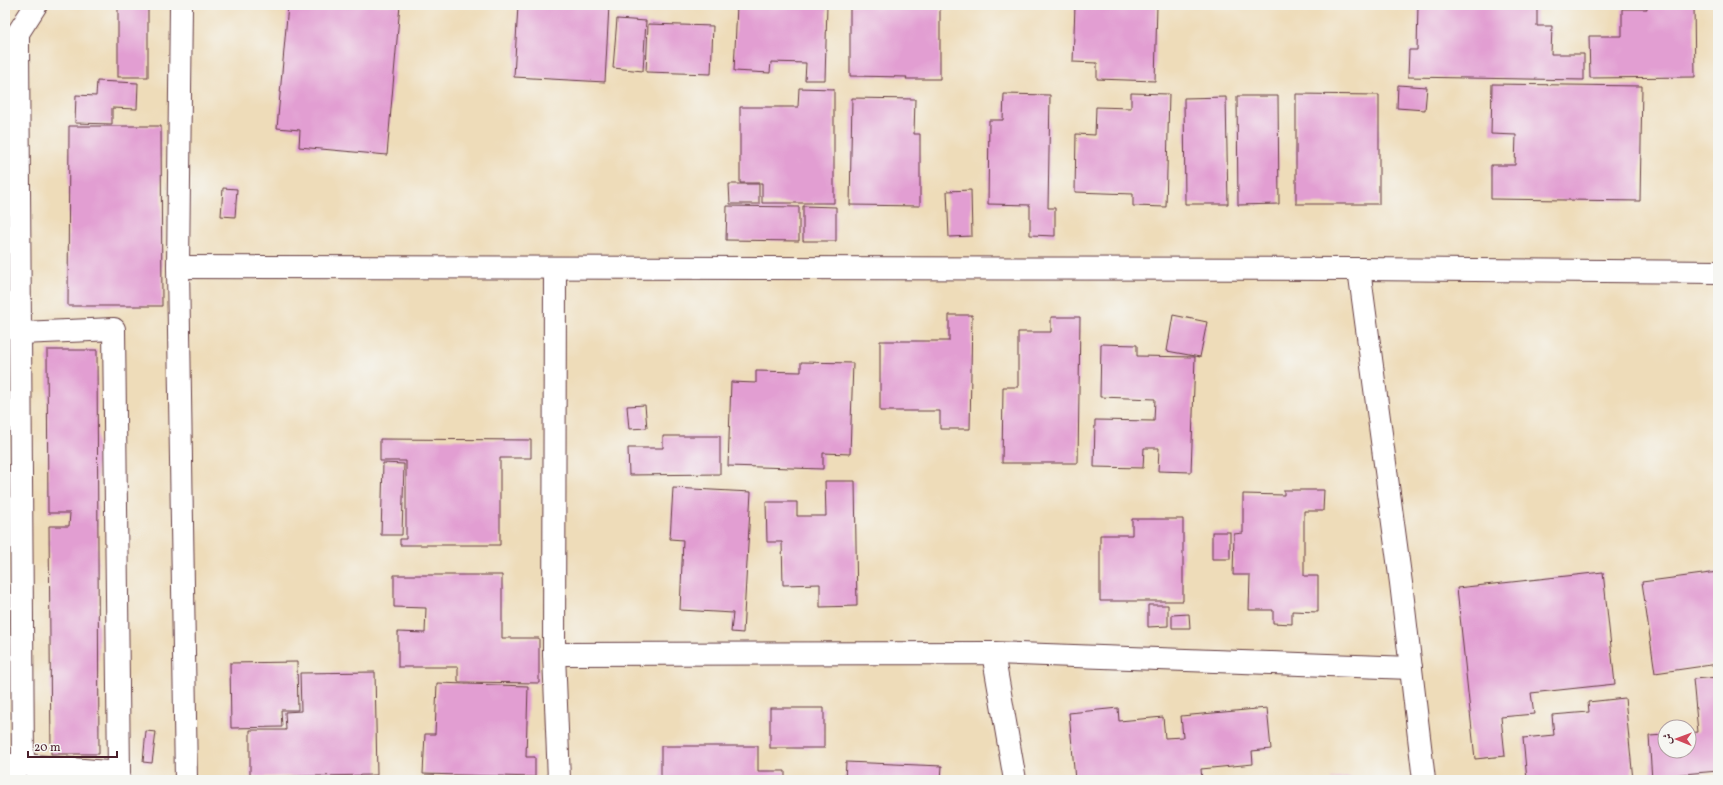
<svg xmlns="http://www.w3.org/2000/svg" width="1723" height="785" font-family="Vollkorn,Amiri,serif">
	<rect width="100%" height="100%" fill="#f6f6f2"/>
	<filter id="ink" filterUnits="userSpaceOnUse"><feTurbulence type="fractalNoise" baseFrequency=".025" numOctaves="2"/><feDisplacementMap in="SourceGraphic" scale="8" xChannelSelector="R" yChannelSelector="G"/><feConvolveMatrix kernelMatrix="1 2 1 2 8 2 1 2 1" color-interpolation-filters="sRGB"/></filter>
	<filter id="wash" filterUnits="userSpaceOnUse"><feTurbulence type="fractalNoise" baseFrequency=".012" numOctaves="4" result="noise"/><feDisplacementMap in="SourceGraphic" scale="16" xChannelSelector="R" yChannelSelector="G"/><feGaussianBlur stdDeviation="0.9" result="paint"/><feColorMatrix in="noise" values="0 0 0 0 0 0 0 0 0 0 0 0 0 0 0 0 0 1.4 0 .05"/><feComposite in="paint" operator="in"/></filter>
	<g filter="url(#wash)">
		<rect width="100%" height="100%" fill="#eedcb9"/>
		<g id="blocks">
			<g fill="#e29ed2">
				<rect x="118" y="5" width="30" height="72"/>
				<path d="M288 5H400L387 155 299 147 300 130 277 128Z"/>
				<path d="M518 5H609L605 82 514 77Z"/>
				<path d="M737 5H827L825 80H805L806 63 771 62 770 73 734 71Z"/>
				<path d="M850 5H940V79H906L907 77 850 76Z"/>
				<path d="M1075 5H1157L1155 81 1097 79V63L1073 62Z"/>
				<path d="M1418 5H1537V26H1552L1551 54H1584V80L1408 77 1409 50H1417Z"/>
				<path d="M1647 5H1694L1695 77 1590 78 1589 36H1622V9H1647Z"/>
				<path d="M617 19 646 21 643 71 613 68Z"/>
				<path d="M648 24 713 26 711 74 646 72Z"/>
				<path d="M97 81 138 83 137 109 112 108V124L75 123 76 95 96 96Z"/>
				<path d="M1492 84 1642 86 1640 201 1491 199V165H1515L1516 135 1491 134Z"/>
				<path d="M1398 85 1427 87 1425 110 1397 108Z"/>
				<path d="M799 88 834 89V203H762V183H740V107H798Z"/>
				<path d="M1131 93 1169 94 1166 207 1133 206V194L1075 192 1076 134 1095 135 1096 107 1131 108Z"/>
				<path d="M1004 94 1050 95 1048 208H1055V236L1030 235V205L988 204 989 120H1003Z"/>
				<path d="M1296 94 1379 95V204H1296Z"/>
				<path d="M1237 96H1278L1279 204 1238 205Z"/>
				<path d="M1226 97 1228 204H1185L1184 98Z"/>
				<path d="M852 98 915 99 914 134H920V206L850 205Z"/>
				<path d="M69 126H161L162 306H68Z"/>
				<path d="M729 184H759V204H730Z"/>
				<path d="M223 188 237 189 235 217 221 216Z"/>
				<path d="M971 190 972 236 949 237 947 191Z"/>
				<path d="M727 206 799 207V241L726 240Z"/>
				<path d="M803 206 836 207V241H803Z"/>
				<path d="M949 315H972L970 429H940V411H880V341H949Z"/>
				<path d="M1173 315 1207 322 1200 357 1167 351Z"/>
				<path d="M1051 317H1080L1078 463H1002L1003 387H1018V332H1051Z"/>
				<path d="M1101 344 1137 345V356L1195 357 1191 472 1158 471 1159 448H1144L1143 468 1094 467 1095 420 1154 421 1155 399 1100 397Z"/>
				<path d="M47 350H97L99 754H51L49 526H69L70 513H48Z"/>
				<path d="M801 362 853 363 850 454 823 453V469L728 466 731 382 756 383V371L801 372Z"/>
				<path d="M645 405 647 428 629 429 627 406Z"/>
				<path d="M663 436H720V474L629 475 628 448H663Z"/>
				<path d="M380 439 531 440V458H500V545H400V539H406V461H380Z"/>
				<path d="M383 463 404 464 402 535H381Z"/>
				<path d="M825 481H855L857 606 820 607V584L783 585 782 542H767L766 502H797V516H826Z"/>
				<path d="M673 488 751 492 743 633 731 632 733 613 680 610 683 540 670 539Z"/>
				<path d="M1284 490H1324L1323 511H1304V576H1318V612L1292 611V624L1273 623V610H1249L1250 575H1233L1234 534 1243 533V494L1284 495Z"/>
				<path d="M1132 519H1183V601H1100V535H1132Z"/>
				<rect x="1212" y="532" width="18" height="27"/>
				<path d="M1603 572 1615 684 1531 693 1534 714 1501 717 1505 756 1475 759 1457 588Z"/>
				<path d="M1718 572V664L1655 673 1642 582Z"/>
				<path d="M394 575H502V638H539V683L458 682V667H398V632L425 633 426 608 394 607Z"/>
				<path d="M1148 605H1168V626L1148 627Z"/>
				<path d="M1189 614 1190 628H1172V615Z"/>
				<path d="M297 662 298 710H281L282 727 231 728 230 663Z"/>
				<path d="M375 672 377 775 250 777V730H286L285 712 301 711 300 673Z"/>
				<path d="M1718 677V771L1672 775V780H1652L1649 736 1665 735V751H1689V733L1698 732 1693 679Z"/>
				<path d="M437 683 528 686 526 757H535V777L423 774 425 734H435Z"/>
				<path d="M1625 698 1633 780H1527L1523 738 1554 735 1552 715 1589 712 1588 702Z"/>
				<rect x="770" y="708" width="54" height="40"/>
				<path d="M1118 708 1119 721 1163 717 1165 738 1183 737 1181 716 1267 708 1271 749 1252 751 1253 764 1201 769 1202 780H1075L1069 713Z"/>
				<path d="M146 731 156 732 152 763 143 762Z"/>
				<path d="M661 746H758V771H785V780H661Z"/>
				<path d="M846 762 942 766 941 780H845Z"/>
				<path d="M1350 777 1351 780H1331V779Z"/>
			</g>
		</g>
	</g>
	<g filter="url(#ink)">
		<use href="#blocks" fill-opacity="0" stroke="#633b40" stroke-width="1"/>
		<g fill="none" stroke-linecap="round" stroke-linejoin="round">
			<defs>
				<g id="minor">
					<path d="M181 5 178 267 186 780"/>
					<path d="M178 267 1359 269 1718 272"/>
					<path d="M555 268 554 654 559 780"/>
					<path d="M1359 269 1401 583 1424 780"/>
					<path d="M21 333 114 329 119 773 23 765"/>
					<path d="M993 653 1015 780"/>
					<path d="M554 654 993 653 1411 668"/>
					<path d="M5 765H23L18 45V33L36 5"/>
				</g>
			</defs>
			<use href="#minor" stroke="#633b40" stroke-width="24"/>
			<use href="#minor" stroke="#fff" stroke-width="22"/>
		</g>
	</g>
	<rect width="1723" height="785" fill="none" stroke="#f6f6f2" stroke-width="20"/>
	<g transform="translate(1677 739) rotate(271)"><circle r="19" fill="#f6f6f2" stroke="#b1a0a2"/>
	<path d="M0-3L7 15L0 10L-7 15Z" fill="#d1495b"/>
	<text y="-6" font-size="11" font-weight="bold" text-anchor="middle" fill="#4a1f2b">ش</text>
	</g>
	<path d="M28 751v6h89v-6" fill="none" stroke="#4a1f2b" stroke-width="2"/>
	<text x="34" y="751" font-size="12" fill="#4a1f2b" stroke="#f6f6f2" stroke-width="3" paint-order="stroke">20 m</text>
</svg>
